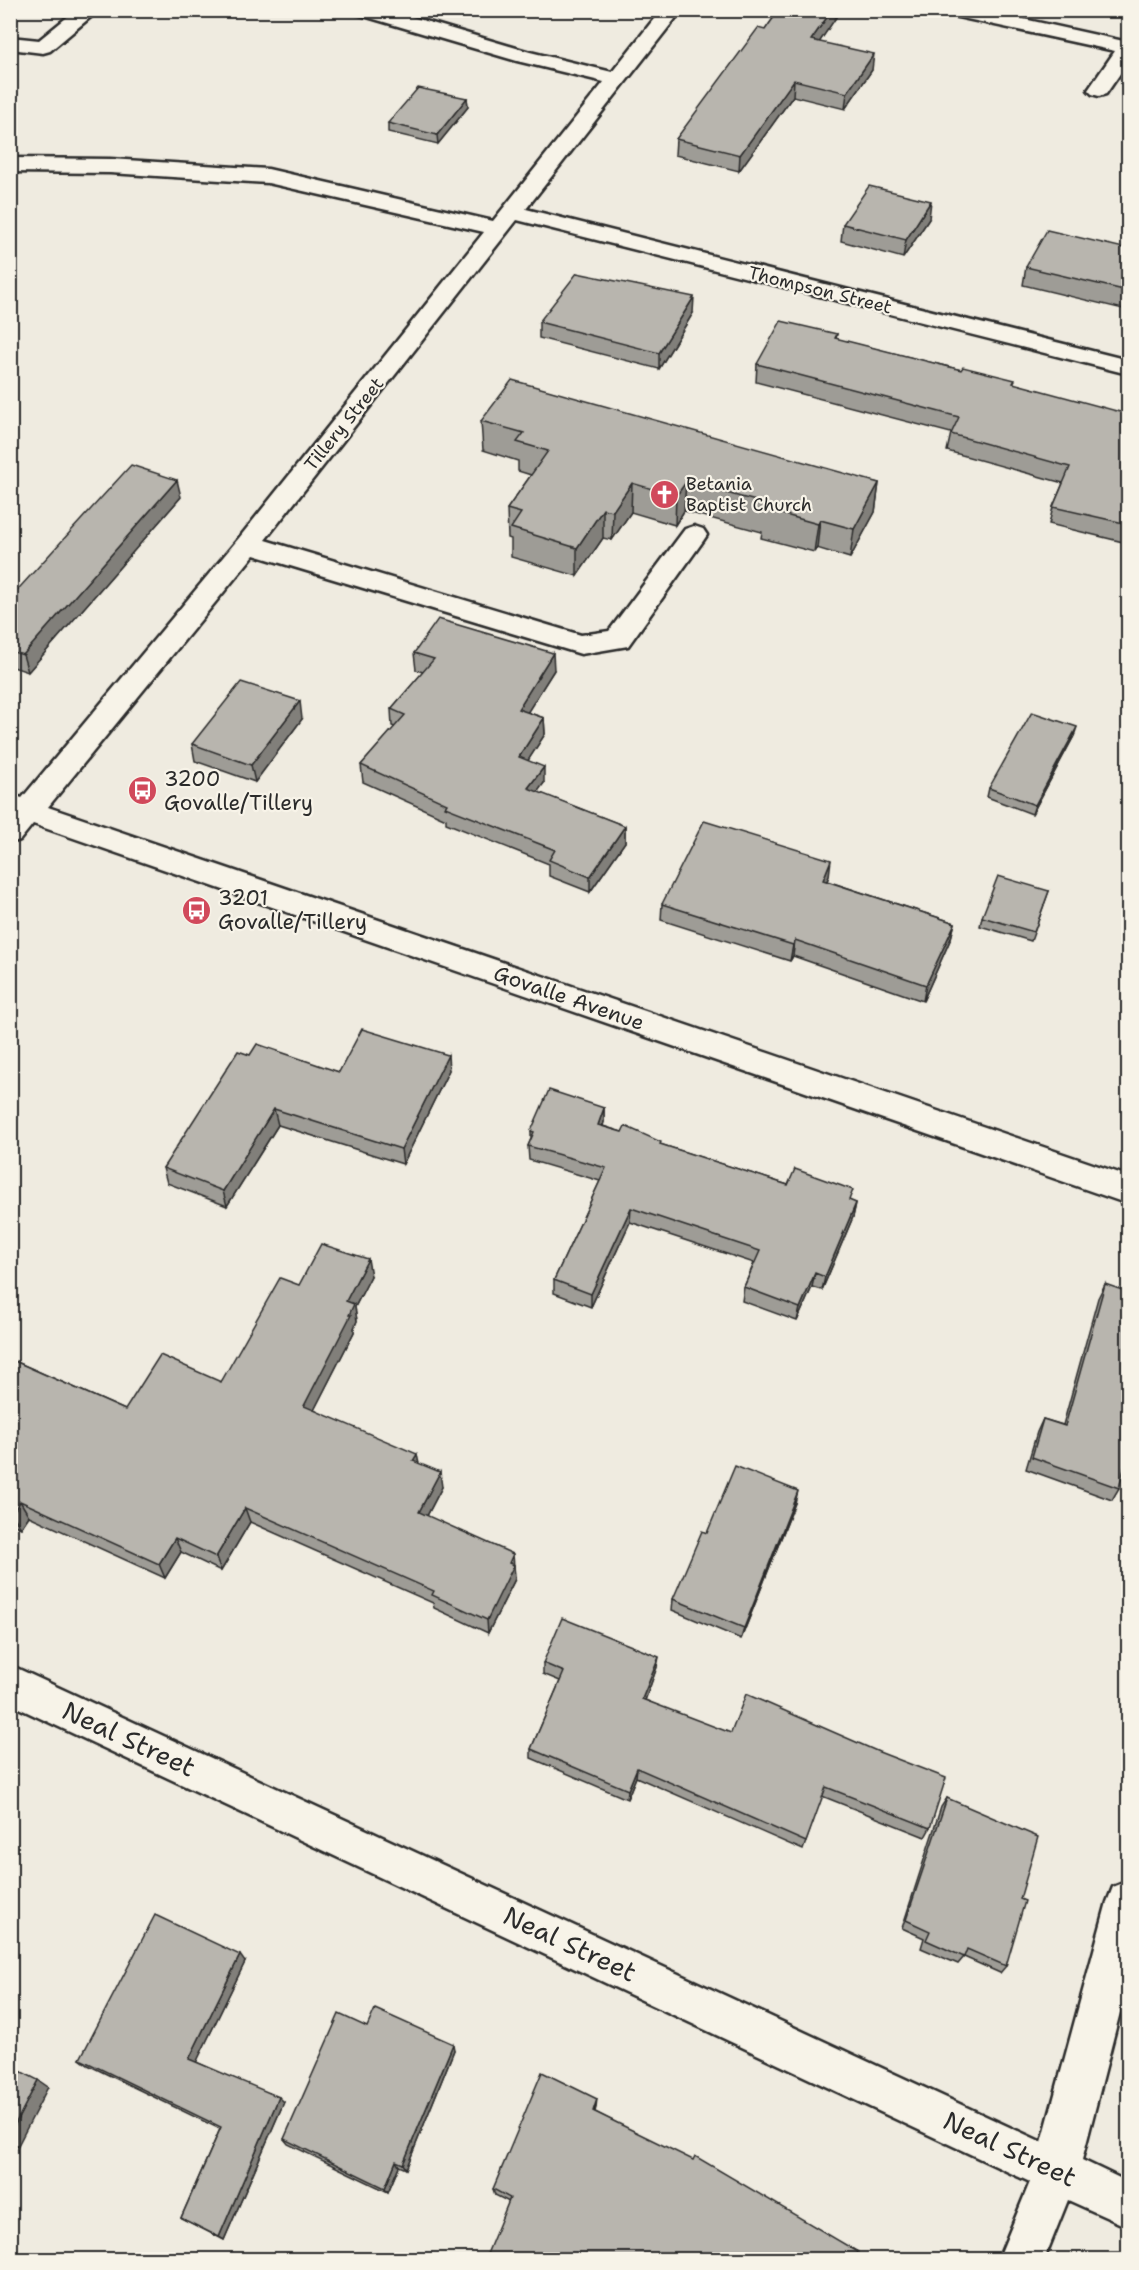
<svg xmlns="http://www.w3.org/2000/svg" width="1139" height="2270" font-family="'Shantell Sans',sans-serif">
	<rect width="100%" height="100%" fill="#efebe0"/>
	<filter id="ink" filterUnits="userSpaceOnUse"><feTurbulence type="fractalNoise" baseFrequency=".0167" numOctaves="2"/><feDisplacementMap in="SourceGraphic" scale="12" xChannelSelector="R" yChannelSelector="G"/><feConvolveMatrix kernelMatrix="1 2 1 2 8 2 1 2 1" color-interpolation-filters="sRGB"/></filter>
	<g filter="url(#ink)">
		<g fill="none" stroke-linecap="round" stroke-linejoin="round">
			<defs>
				<g id="minor">
					<path d="M76 10H99L50 51 43 53 10 49V37L39 40Z"/>
					<path d="M354 10H388L530 52 612 72 661 10H682L526 209 1128 360V374L517 220 265 540 581 635 609 631 685 529 694 526 703 529 707 535 703 541 628 646 581 654 254 555 48 807 1128 1176V1204L33 824 20 840 10 843V794L22 798 239 538 484 232 268 183 110 173 10 172V158L110 159 268 169 493 221 604 82 517 61 357 14Z"/>
					<path d="M943 10H983L1128 42V62L1106 94 1099 96 1092 94 1088 90 1115 51 953 16 946 14Z"/>
					<path d="M10 1665 1042 2142 1107 1902 1113 1887 1128 1881V1981L1082 2160 1128 2182V2227L1068 2200 1044 2260H998L1030 2182 10 1704Z"/>
				</g>
			</defs>
			<use href="#minor" stroke="#2b2b2b" stroke-width="5"/>
			<use href="#minor" fill="#f7f3e8" fill-rule="evenodd"/>
		</g>
		<g fill="#9e9c96" stroke="#2b2b2b" stroke-width="1.5">
			<path d="M779 10H841L819 42 872 70 845 109 793 96 739 171 675 155 676 139 765 30Z"/>
			<path d="M467 98 468 107 438 144 388 132V123Z"/>
			<path d="M929 219 903 258 841 241 843 224Z"/>
			<path d="M1128 249V308L1127 310 1023 285 1026 267Z"/>
			<path d="M693 313 659 369 539 338V322Z"/>
			<path d="M837 334 836 339 1014 383 1128 525 1123 542 1049 524 1053 507 1063 483 947 451 951 433 756 382 757 364Z"/>
			<path d="M481 421 879 483 875 512 850 558 817 548 814 552 761 538 762 532 684 511 675 525 631 512 612 540 603 538 577 576 511 557V539L508 538 507 509 531 475 518 471V461L483 450Z"/>
			<path d="M181 497 28 672 10 666V598Z"/>
			<path d="M414 653 554 670 527 712 544 718 545 734 528 760 544 783 537 792 625 826V842L590 892 549 876V864L446 823V819L363 782 361 765 395 727 392 726 391 709 423 672 416 670Z"/>
			<path d="M302 719 255 782 195 761 192 744Z"/>
			<path d="M1074 736 1032 814 987 797 989 788Z"/>
			<path d="M829 876 827 881 955 923 951 938 923 1001 793 956 790 961 661 920 662 904Z"/>
			<path d="M1049 891 1031 941 980 926 982 917Z"/>
			<path d="M250 1055 339 1072 449 1070 403 1164 278 1125 227 1206 167 1183 163 1168Z"/>
			<path d="M604 1108V1122L603 1126 788 1185 856 1203 853 1217 822 1290 812 1287 797 1321 742 1301 744 1287 754 1263 630 1222 591 1307 554 1293V1280L600 1181 529 1160 528 1146 531 1139V1131Z"/>
			<path d="M371 1276 355 1307 357 1321 354 1328V1332L314 1410 419 1464 442 1487 427 1516 514 1565 515 1579 488 1633 434 1608 433 1603 250 1522 221 1571 181 1552 165 1578 29 1516 21 1528 10 1523V1359L125 1410 221 1382 299 1285Z"/>
			<path d="M1105 1284 1119 1488 1112 1500 1026 1469 1037 1432 1043 1419 1063 1425 1098 1298Z"/>
			<path d="M795 1503 741 1639 672 1610 673 1599 707 1533Z"/>
			<path d="M543 1663 657 1667 645 1700 930 1828 925 1837 822 1796 803 1850 636 1777 627 1799 531 1758V1749L560 1681 543 1674Z"/>
			<path d="M947 1798 1020 1899 1006 1966 1000 1973 964 1957 958 1964 921 1948 924 1938 902 1928 941 1807Z"/>
			<path d="M245 1962 196 2062 284 2102 224 2240 181 2218 220 2129 88 2065 80 2059Z"/>
			<path d="M367 2027 454 2050 406 2169 399 2166 388 2192 288 2144 284 2139Z"/>
			<path d="M596 2107 595 2112 858 2252 509 2202 495 2195 493 2189Z"/>
		</g>
		<g fill="#817f7a" stroke="#2b2b2b" stroke-width="1.5">
			<path d="M832 10H841L810 56 811 40Z"/>
			<path d="M874 54 872 70 845 109 847 93Z"/>
			<path d="M794 80 793 96 739 171 740 155Z"/>
			<path d="M467 98 468 107 438 144 437 135Z"/>
			<path d="M931 201 929 219 903 258 906 240Z"/>
			<path d="M694 297 693 313 659 369V353Z"/>
			<path d="M177 480 181 497 28 672 23 655Z"/>
			<path d="M686 482 684 511 675 525 676 496Z"/>
			<path d="M632 483 631 512 612 540 613 511Z"/>
			<path d="M879 483 875 512 850 558 854 529Z"/>
			<path d="M603 509V538L577 576V548Z"/>
			<path d="M820 520 817 548 814 552 818 524Z"/>
			<path d="M553 653 554 670 519 726 518 709Z"/>
			<path d="M300 701 302 719 255 782 251 765Z"/>
			<path d="M544 718 545 734 520 773 519 757Z"/>
			<path d="M1077 727 1074 736 1032 814 1035 805Z"/>
			<path d="M544 767V783L528 805V788Z"/>
			<path d="M625 826V842L590 892V877Z"/>
			<path d="M831 860 829 876 820 896 823 880Z"/>
			<path d="M955 923 951 938 923 1001 926 985Z"/>
			<path d="M795 940 793 956 790 961 793 945Z"/>
			<path d="M448 1055 449 1070 403 1164 401 1149Z"/>
			<path d="M604 1108V1122L597 1139 598 1125Z"/>
			<path d="M274 1109 278 1125 227 1206 223 1191Z"/>
			<path d="M856 1203 853 1217 822 1290 825 1277Z"/>
			<path d="M631 1208 630 1222 591 1307V1294Z"/>
			<path d="M368 1259 371 1276 355 1307 357 1321 354 1328V1332L308 1422 304 1406 346 1301Z"/>
			<path d="M815 1273 812 1287 797 1321 800 1308Z"/>
			<path d="M417 1454 420 1469 413 1461Z"/>
			<path d="M440 1472 442 1487 421 1527 419 1512Z"/>
			<path d="M798 1491 795 1503 741 1639 744 1628Z"/>
			<path d="M20 1501 29 1516 21 1528 12 1514Z"/>
			<path d="M245 1508 250 1522 221 1571 216 1557Z"/>
			<path d="M175 1538 181 1552 165 1578 159 1564Z"/>
			<path d="M513 1554 515 1579 488 1633 487 1620Z"/>
			<path d="M659 1657 657 1667 642 1709V1699Z"/>
			<path d="M637 1768 636 1777 627 1799 628 1790Z"/>
			<path d="M240 1955 245 1962 195 2065 189 2059Z"/>
			<path d="M453 2044 454 2050 406 2169 403 2164Z"/>
			<path d="M38 2080 48 2087 10 2161V2134Z"/>
			<path d="M279 2097 284 2102 224 2240 219 2237Z"/>
			<path d="M597 2099 596 2107 592 2118 593 2111Z"/>
			<path d="M396 2161 399 2166 388 2192 385 2188Z"/>
		</g>
		<g fill="#b8b5ae" stroke="#2b2b2b" stroke-width="1.5">
			<path d="M779 10H832L811 40 874 54 847 93 794 80 740 155 676 139 758 28 765 30Z"/>
			<path d="M418 88 467 98 437 135 388 123Z"/>
			<path d="M869 186 931 201 906 240 843 224Z"/>
			<path d="M1047 230 1128 249V291L1026 267Z"/>
			<path d="M577 273 694 297 659 353 539 322Z"/>
			<path d="M781 321 837 334 835 338 961 370 963 367 1015 380 1013 383 1128 414V524L1053 507 1070 467 951 434 959 417 757 364Z"/>
			<path d="M512 380 879 483 854 529 820 520 818 524 764 509 767 504 686 482 676 496 632 483 613 511 603 509 577 548 511 528 521 513 507 509 548 451 517 442 524 433 481 421Z"/>
			<path d="M131 465 177 480 23 655 10 651V598Z"/>
			<path d="M438 619 553 653 518 709 544 718 519 757 544 767 528 788 625 826 590 877 549 860 555 850 445 807 447 804 361 765 405 715 391 709 434 659 414 653Z"/>
			<path d="M241 682 300 701 251 765 192 744Z"/>
			<path d="M1032 712 1077 727 1035 805 989 788Z"/>
			<path d="M704 821 831 860 823 880 955 923 926 985 795 940 793 945 662 904Z"/>
			<path d="M998 876 1049 891 1034 932 982 917Z"/>
			<path d="M362 1029 448 1055 401 1149 274 1109 223 1191 163 1168 238 1051 250 1055 257 1044 339 1072Z"/>
			<path d="M549 1090 604 1108 598 1125 622 1132 625 1126 661 1142 660 1144 788 1185 795 1169 853 1190 849 1200 856 1203 825 1277 815 1273 800 1308 744 1287 760 1251 631 1208 591 1294 554 1280 606 1168 528 1146 534 1132 531 1131Z"/>
			<path d="M321 1244 368 1259 346 1301 354 1304 349 1315H351L304 1406 417 1454 413 1461 440 1472 419 1512 513 1554 509 1563 514 1565 487 1620 432 1595 434 1591 245 1508 216 1557 175 1538 159 1564 20 1501 12 1514 10 1513V1359L125 1410 160 1355 221 1382 280 1278 299 1285Z"/>
			<path d="M1105 1284 1128 1292V1454L1119 1488 1032 1457 1043 1419 1065 1426Z"/>
			<path d="M735 1466 798 1491 744 1628 673 1599 702 1531 707 1533Z"/>
			<path d="M562 1618 659 1657 642 1699 731 1733 746 1694 879 1752 946 1778 930 1828 826 1787 806 1842 637 1768 628 1790 531 1749 564 1672 543 1663Z"/>
			<path d="M947 1798 1038 1837 1020 1899 1025 1901 1006 1966 967 1949 964 1957 926 1940 930 1931 906 1920Z"/>
			<path d="M155 1915 240 1955 189 2059 279 2097 219 2237 181 2218 221 2127 80 2059Z"/>
			<path d="M375 2009 453 2044 403 2164 396 2161 385 2188 284 2139 339 2014 367 2027Z"/>
			<path d="M10 2066 38 2080 10 2134Z"/>
			<path d="M542 2072 597 2099 593 2111 693 2160 695 2156 858 2252 855 2259H485L510 2198 493 2189Z"/>
		</g>
	</g>
	<defs>
		<symbol id="church-disc" viewBox="-11 -11 22 22"><circle r="9.5" fill="#d1495b" stroke="#f7f3e8"/><path d="M-1.2-6h2.4v3.5h3.3v2.4h-3.3V6h-2.4V-.1h-3.3v-2.4h3.3Z" fill="#fff"/></symbol>
		<symbol id="bus-disc" viewBox="-11 -11 22 22"><circle r="9.5" fill="#d1495b" stroke="#f7f3e8"/><path d="M-5-6H5V4H4V6H2V4H-2V6H-4V4H-5ZM-3.5-4V0h7V-4ZM-3.5 1.2v1.5H-2V1.2ZM2 1.2v1.5H3.5V1.2Z" fill="#fff"/></symbol>
	</defs>
	<g fill-rule="evenodd">
		<use href="#church-disc" x="648" y="478" width="33" height="33"/>
		<use href="#bus-disc" x="126" y="774" width="33" height="33"/>
		<use href="#bus-disc" x="180" y="894" width="33" height="33"/>
	</g>
	<g text-anchor="middle" stroke-width="4.5" stroke-linejoin="round" paint-order="stroke">
		<g font-size="18" fill="#2b2b2b" stroke="#f7f3e8">
			<text transform="translate(820 290) rotate(14)" y="6">Thompson Street</text>
			<text transform="translate(344 424) rotate(-51)" y="6">Tillery Street</text>
		</g>
		<g font-size="18" fill="#2b2b2b" stroke="#f7f3e8" text-anchor="start">
			<text x="686" y="490">Betania<tspan x="686" dy="21">Baptist Church</tspan></text>
		</g>
		<g font-size="21" fill="#2b2b2b" stroke="#f7f3e8" text-anchor="start">
			<text x="164" y="786">3200<tspan x="164" dy="24">Govalle/Tillery</tspan></text>
			<text x="218" y="905">3201<tspan x="218" dy="24">Govalle/Tillery</tspan></text>
		</g>
		<g font-size="21" fill="#2b2b2b" stroke="#f7f3e8">
			<text transform="translate(569 998) rotate(19)" y="7">Govalle Avenue</text>
		</g>
		<g font-size="26" fill="#2b2b2b" stroke="#f7f3e8">
			<text transform="translate(129 1739) rotate(25)" y="9">Neal Street</text>
			<text transform="translate(570 1944) rotate(25)" y="9">Neal Street</text>
			<text transform="translate(1010 2149) rotate(25)" y="9">Neal Street</text>
		</g>
	</g>
	<rect width="1139" height="2270" fill="none" stroke="#f7f3e8" stroke-width="36"/>
	<rect x="18" y="18" width="1103" height="2234" fill="none" stroke="#2b2b2b" stroke-width="2" filter="url(#ink)"/>
</svg>
